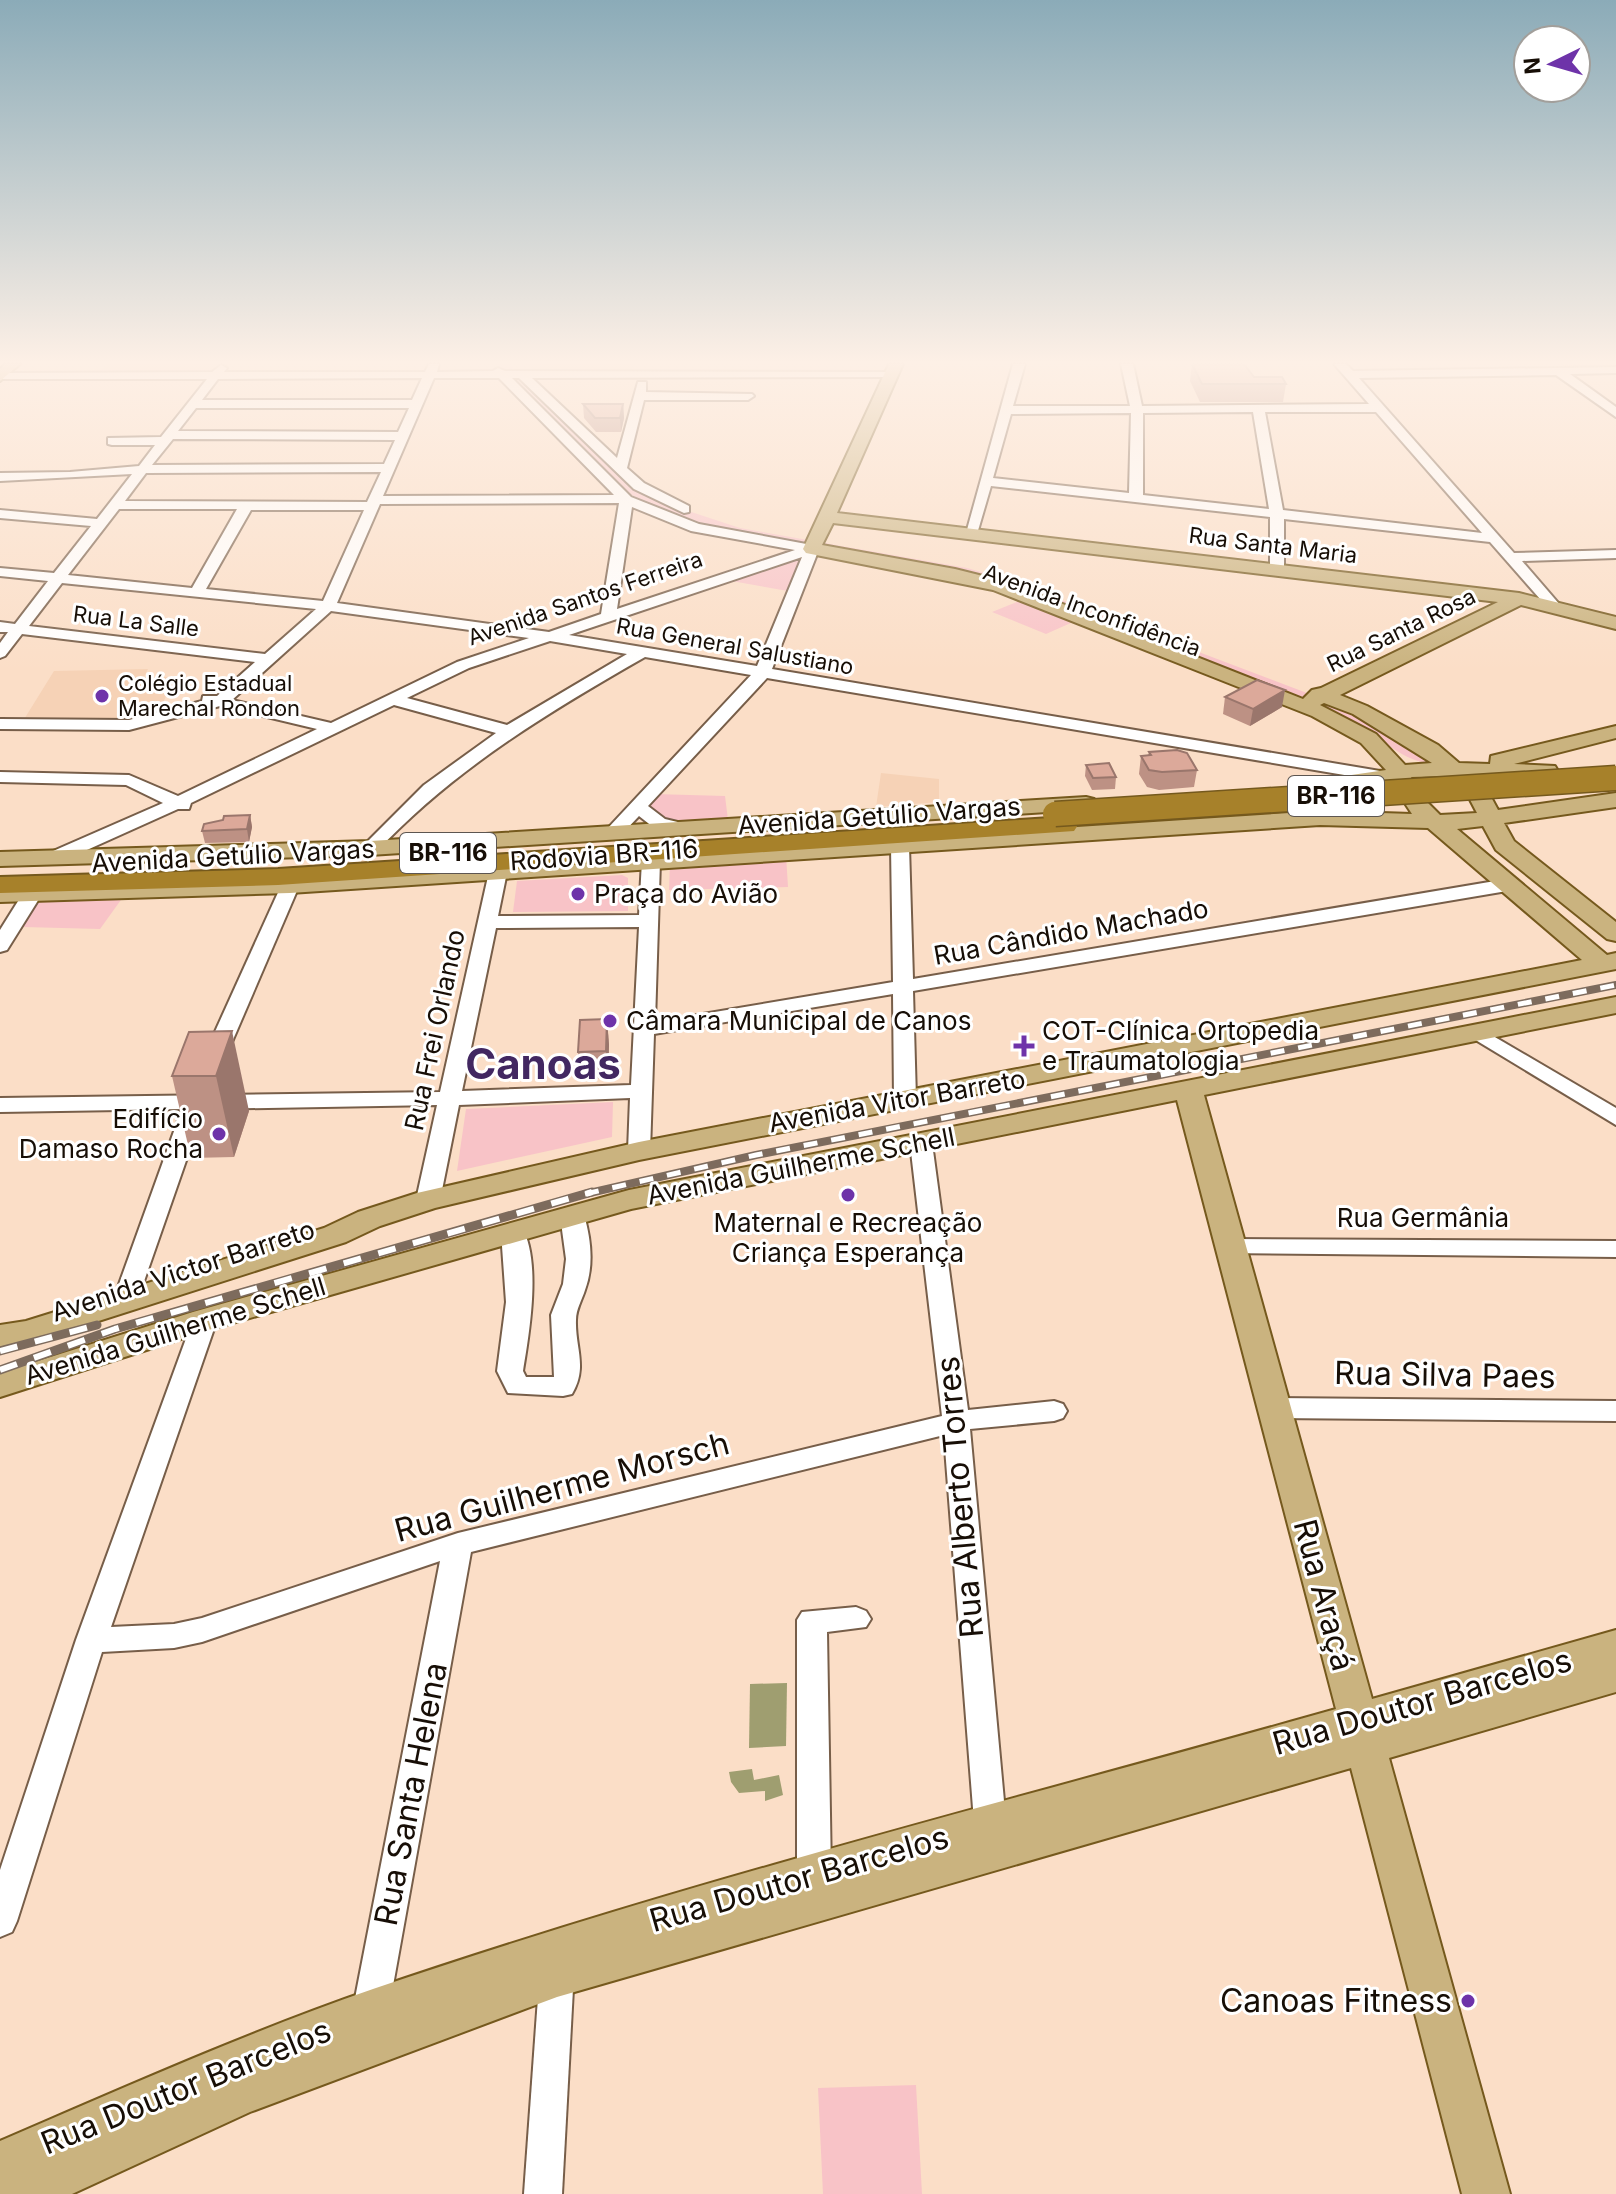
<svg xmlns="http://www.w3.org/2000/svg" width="1616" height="2194" font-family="Inter,sans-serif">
	<rect width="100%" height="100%" fill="#fbdec7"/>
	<g fill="#f6d2b6">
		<path d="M107 364H221L215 372H100Z"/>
		<path d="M527 364H635L633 373H537Z"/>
		<path d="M148 669 144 677H176L156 716 134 719 23 721 54 671Z"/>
		<path d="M881 773 939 779V802L876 807Z"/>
	</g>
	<g fill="#f8c3c7">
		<path d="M497 364H509L635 486 661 502 740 528 967 568 1006 579 1357 712 1431 761C1413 769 1371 731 1351 721L1005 585 728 532 653 509 621 488Z"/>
		<path d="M802 554 788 591 726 580Z"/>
		<path d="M1019 601 1073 622 1046 634 992 612Z"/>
		<path d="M654 794 725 796 728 820C692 823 673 829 643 807Z"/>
		<path d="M786 855 788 887 669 890 670 863Z"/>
		<path d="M622 875 628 878V911L513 912 517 881Z"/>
		<path d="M123 897 100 929 23 927 36 902 44 898Z"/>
		<path d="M613 1102 612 1137 457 1171 466 1109Z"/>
		<path d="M916 2085 922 2194H823L818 2088Z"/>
	</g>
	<g fill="#9f9e70">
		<path d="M787 1683 786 1746 749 1748 750 1684Z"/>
		<path d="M752 1769 754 1780 779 1775 783 1795 765 1801V1791L739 1793 731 1782 729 1772Z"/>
	</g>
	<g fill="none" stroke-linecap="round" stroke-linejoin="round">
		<defs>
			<g id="minor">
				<path d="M429 364H439L437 372 493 371 498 368 505 371 895 372 897 374 891 377 532 378 617 458 638 382H646V392L752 394 754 396 748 400H644L627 468 644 483 689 506V512L684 513 634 489 519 378H512L631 497 699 524 817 546 819 549 772 669 1386 772 1395 777 1386 782 767 678 648 806 665 819 686 824V832L653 827 639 816 620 836 614 837 605 832 608 828 751 675 645 657C547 713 454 769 376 852L370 854 361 848 424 785 496 733 394 705 191 803 189 809H178L58 863H44V855L163 803 126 785 0 782V772L129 775 178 796 317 729 220 706 129 730 0 729V719L129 720 202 701 203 696H217L255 662 22 634 5 656 0 658V643L8 632H0V622L15 624 48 581 0 576V568L54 573 91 526 0 518V510L97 519 132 474 0 481V473L70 472 139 466 155 445H112L108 444V438L161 437 207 379H0V373L212 372 221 365 227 368 224 372H425ZM422 378 412 400H202L218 379ZM434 378H499L614 495 383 496ZM196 408H409L398 432 178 431ZM173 439 395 440 384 464 152 465ZM381 472 367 502 125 501 146 473ZM619 503 601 614 549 632 337 603 380 504ZM632 507 691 531 795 550 617 609ZM119 509H237L192 588 68 575ZM251 510H364L323 601 206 589ZM802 557 757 666 569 635ZM62 583 316 609 265 654 29 626ZM331 611 529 638 457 662 331 723 232 700ZM550 641 627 654 507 725 407 698 469 668Z"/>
				<path d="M1013 364H1025L1013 406H1130L1121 364H1133L1142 406 1369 404 1334 364H1346L1353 371 1616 367V373L1570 374 1616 407V417L1556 375 1359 378 1514 553 1616 550V558L1522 561 1560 605 1553 609 1548 608 1490 542 1284 519V569L1277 573 1270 569V517L991 486 977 534 965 537ZM1253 412 1269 509 1143 495V413ZM1265 412H1376L1482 533 1283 510ZM1131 413 1129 493 993 478 1011 414Z"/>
				<path d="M900 840 909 846 913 979 1507 879 1516 885 1507 891 913 991 916 1099 905 1106 894 1099 893 994 654 1034 650 1151 647 1156 639 1158 628 1151 630 1098 459 1105 440 1200 428 1208 416 1200 437 1105 204 1109 142 1287 139 1293H121L118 1287 182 1109 0 1112V1098L440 1092 489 872 498 866 507 872 498 916 639 915 642 861 651 855 658 857 660 861 655 1022 893 982 891 846ZM639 927 631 1085 462 1091 496 928Z"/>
				<path d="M290 880 299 886 226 1056 215 1062 207 1061 204 1056 281 886Z"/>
				<path d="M32 888 42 894 7 950 0 952V930L25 890Z"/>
				<path d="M1476 1026 1616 1108V1125L1469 1036 1465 1032 1469 1028Z"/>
				<path d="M921 1136 932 1143 968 1410 1054 1401 1063 1404 1067 1411 1063 1418 1054 1421 970 1429 1007 1834 1003 1844 991 1849 979 1844 975 1834 944 1435 471 1552 387 2019 382 2031 369 2036 356 2031 351 2019 440 1561 202 1642 174 1648 102 1652 17 1921 12 1932 0 1937V1870L76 1640 195 1314H213L217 1320 111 1627 174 1624 202 1618 458 1533 942 1416 910 1143Z"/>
				<path d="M572 1207 584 1215C591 1239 594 1266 585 1290 582 1300 576 1309 576 1320 575 1348 588 1367 572 1394L563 1396 508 1393 497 1371 506 1302 501 1232 505 1226H521C542 1259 529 1335 523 1371L526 1377H554L551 1315 563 1284 566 1259 560 1215Z"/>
				<path d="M1231 1239 1616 1241V1257L1222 1253 1219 1247 1222 1241Z"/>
				<path d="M1274 1398 1616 1401V1421L1274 1418 1265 1415 1261 1408 1265 1401Z"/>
				<path d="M856 1607 866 1611 871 1619 866 1627 827 1632 831 1874 826 1885 814 1889 802 1885 797 1874V1620L802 1612Z"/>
				<path d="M557 1953 569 1958 574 1970 562 2194H524L540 1970 545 1958Z"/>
			</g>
			<g id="major">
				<path d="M5 364H20L0 381V369Z"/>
				<path d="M889 364H903L837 513 1519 593 1616 617V629L1521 605 1340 695 1367 706 1438 745 1459 763 1490 764 1491 756 1616 726V738L1514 764 1555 766 1558 771 1555 776H1475L1484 784 1498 810 1616 793V807L1504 823 1514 841 1616 922V941L1607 939 1496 850 1483 826 1457 829 1607 955 1616 953V969L639 1160 435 1208 380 1226 346 1242 39 1340 0 1347V1325L26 1321 324 1228 358 1212 417 1193 639 1142 1582 960 1428 828 1320 825 290 893 0 902V888L290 879 1320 811 1412 814 1391 782 1311 794 1303 792 1300 787 1303 782 1386 770 1361 743 1312 716 993 590 806 553 803 549ZM833 523 1498 602 1321 688 1312 690 1303 699 1007 582 955 569 822 545ZM1324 703 1353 714 1432 763 1405 765 1376 734 1320 705ZM1447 776 1466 792 1477 813 1440 815 1424 799 1411 777Z"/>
				<path d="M1086 797 1094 799 1097 804 1094 809 370 855 0 866V852L370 841Z"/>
				<path d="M1616 997V1013L1204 1095 1372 1699 1616 1630V1692L1389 1758 1510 2194H1462L1351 1768 557 1997 250 2112 72 2194H0V2141C123 2088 246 2033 373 1989 689 1881 1014 1800 1336 1709L1177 1100 631 1209 215 1328 0 1397V1373L193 1312 629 1190Z"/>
			</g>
			<path id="highway" d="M1065 817 1074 819 1078 825 1074 831 278 885 0 893V877L278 869Z"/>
		</defs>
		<use href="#minor" stroke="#775e49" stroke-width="4"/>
		<use href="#major" stroke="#75591d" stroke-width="4"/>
		<use href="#highway" stroke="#75591d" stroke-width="4"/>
		<use href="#minor" fill="#fff" fill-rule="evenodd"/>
		<use href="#major" fill="#cab37f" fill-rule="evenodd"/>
		<use href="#highway" fill="#a7812a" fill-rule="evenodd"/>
		<defs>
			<path id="rail-far1" d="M585 1194 756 1155 1616 985"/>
			<g id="rail">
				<path d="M0 1351 97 1325"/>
				<path d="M0 1370 115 1329 592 1192"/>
			</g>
		</defs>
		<use href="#rail-far1" stroke="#7d6b5d" stroke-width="8"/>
		<use href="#rail" stroke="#7d6b5d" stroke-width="9"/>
		<use href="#rail-far1" stroke="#fff" stroke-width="5" stroke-dasharray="14" stroke-linecap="butt"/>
		<use href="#rail" stroke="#fff" stroke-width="6" stroke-dasharray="18" stroke-linecap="butt"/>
		<defs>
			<path id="highway-bridge" d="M1055 814 1616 778"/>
		</defs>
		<use href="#highway-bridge" stroke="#75591d" stroke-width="27" stroke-linecap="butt"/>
		<use href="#highway-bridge" stroke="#a7812a" stroke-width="24"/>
	</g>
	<g fill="#bd9184">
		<path d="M1192 364 1286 384 1283 402H1200L1190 381Z"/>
		<path d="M583 404H623L624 418 621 432H596L584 418Z"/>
		<path d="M1225 697 1282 707 1250 726 1223 714Z"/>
		<path d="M1149 752 1197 770 1194 787 1159 790 1147 787 1139 774 1141 756H1148Z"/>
		<path d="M1086 765 1116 777 1115 789 1092 790 1085 776Z"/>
		<path d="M250 815 252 827 249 842 205 843 202 831Z"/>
		<path d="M607 1019 609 1045 608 1078 580 1079 578 1052Z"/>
		<path d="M189 1032 249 1111 234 1157 191 1158 172 1076Z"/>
	</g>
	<g fill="#9a766c">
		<path d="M623 404 624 418 621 432 620 418Z"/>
		<path d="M1285 690 1282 707 1250 726 1253 709Z"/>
		<path d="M250 815 252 827 249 842 247 829Z"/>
		<path d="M607 1019 609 1045 608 1078 606 1051Z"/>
		<path d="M232 1031 249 1111 234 1157 216 1076Z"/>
	</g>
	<g fill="#dca99a" stroke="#9a766c" stroke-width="2">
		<path d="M1192 364H1244L1254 377H1282L1286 384H1202Z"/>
		<path d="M583 404H623L620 418H595Z"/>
		<path d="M1257 680 1285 690 1253 709 1225 697Z"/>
		<path d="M1177 750 1187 753 1197 770 1162 772 1149 770 1141 756 1151 755 1149 752Z"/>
		<path d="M1109 763 1116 777 1093 778 1086 765Z"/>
		<path d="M250 815 247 829 202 831 204 824 223 820 224 816Z"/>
		<path d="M607 1019 606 1051 578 1052 580 1020Z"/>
		<path d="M232 1031 216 1076H172L189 1032Z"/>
	</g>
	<linearGradient id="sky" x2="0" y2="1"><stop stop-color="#8babb8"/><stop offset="0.54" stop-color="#fdf0e6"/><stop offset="1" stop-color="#fdf0e6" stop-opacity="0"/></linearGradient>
	<rect width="1616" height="671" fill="url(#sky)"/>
	<g fill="#6e33a9" stroke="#fff" stroke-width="3">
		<circle cx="102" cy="696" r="8"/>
		<circle cx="578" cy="894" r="8"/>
		<circle cx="610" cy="1021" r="8"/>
		<path d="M1020 1034h8v8h8v8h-8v8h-8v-8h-8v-8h8z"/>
		<circle cx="219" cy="1134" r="8"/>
		<circle cx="848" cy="1195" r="8"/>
		<circle cx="1468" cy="2001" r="8"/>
	</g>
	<g text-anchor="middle" stroke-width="6" stroke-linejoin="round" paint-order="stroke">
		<g font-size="22" fill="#170e06" stroke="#fff">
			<text transform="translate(1273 545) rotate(7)" y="8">Rua Santa Maria</text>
			<text transform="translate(585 598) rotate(-19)" y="8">Avenida Santos Ferreira</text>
			<text transform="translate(1092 610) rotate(20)" y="8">Avenida Inconfidência</text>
			<text transform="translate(136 621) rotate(7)" y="8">Rua La Salle</text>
			<text transform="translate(1401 630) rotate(-26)" y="8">Rua Santa Rosa</text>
			<text transform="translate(735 646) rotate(10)" y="8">Rua General Salustiano</text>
		</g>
		<g font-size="22" fill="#170e06" stroke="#fff" text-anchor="start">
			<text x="118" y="691">Colégio Estadual<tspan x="118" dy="25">Marechal Rondon</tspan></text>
		</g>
		<g fill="#fff" stroke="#5d5651" stroke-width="2">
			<rect x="1288" y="776" width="96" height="40" rx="6"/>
			<rect x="400" y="833" width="96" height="40" rx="6"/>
		</g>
		<g font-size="24" font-weight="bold" fill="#170e06">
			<text x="1336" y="804">BR-116</text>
			<text x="448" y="861">BR-116</text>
		</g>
		<g font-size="26" fill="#170e06" stroke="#fff">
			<text transform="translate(879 816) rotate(-4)" y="9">Avenida Getúlio Vargas</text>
			<text transform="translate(604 855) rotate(-4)" y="9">Rodovia BR-116</text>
			<text transform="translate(233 856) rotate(-3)" y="9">Avenida Getúlio Vargas</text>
			<text transform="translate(1071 932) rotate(-10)" y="9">Rua Cândido Machado</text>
			<text transform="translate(435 1030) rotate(-78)" y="9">Rua Frei Orlando</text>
			<text transform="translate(897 1101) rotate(-10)" y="9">Avenida Vitor Barreto</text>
			<text transform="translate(801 1166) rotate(-11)" y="9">Avenida Guilherme Schell</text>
			<text x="1423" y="1227">Rua Germânia</text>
			<text transform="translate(183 1271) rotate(-18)" y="9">Avenida Victor Barreto</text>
			<text transform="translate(175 1331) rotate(-17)" y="9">Avenida Guilherme Schell</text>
		</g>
		<g font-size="26" fill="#170e06" stroke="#fff" text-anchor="start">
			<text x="594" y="903">Praça do Avião</text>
			<text x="626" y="1030">Câmara Municipal de Canos</text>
			<text x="1042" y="1040">COT-Clínica Ortopedia<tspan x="1042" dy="30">e Traumatologia</tspan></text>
			<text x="203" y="1128" text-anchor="end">Edifício<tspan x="203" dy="30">Damaso Rocha</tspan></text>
			<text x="848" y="1232" text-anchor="middle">Maternal e Recreação<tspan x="848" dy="30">Criança Esperança</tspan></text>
		</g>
		<g font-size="32" fill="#170e06" stroke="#fff">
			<text transform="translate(1445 1375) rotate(1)" y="11">Rua Silva Paes</text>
			<text transform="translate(562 1487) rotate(-15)" y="11">Rua Guilherme Morsch</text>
			<text transform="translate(960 1497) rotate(-95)" y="11">Rua Alberto Torres</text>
			<text transform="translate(1324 1595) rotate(75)" y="11">Rua Araçá</text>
			<text transform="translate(1422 1702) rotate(-16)" y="11">Rua Doutor Barcelos</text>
			<text transform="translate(411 1794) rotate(-79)" y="11">Rua Santa Helena</text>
			<text transform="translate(799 1879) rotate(-16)" y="11">Rua Doutor Barcelos</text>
			<text transform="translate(186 2087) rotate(-22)" y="11">Rua Doutor Barcelos</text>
		</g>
		<g font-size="32" fill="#170e06" stroke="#fff" text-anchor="end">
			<text x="1452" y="2012">Canoas Fitness</text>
		</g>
		<g font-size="42" font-weight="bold" fill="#422761" stroke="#fff">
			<text x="543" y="1079">Canoas</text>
		</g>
	</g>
	<g transform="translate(1552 64) rotate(265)"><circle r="38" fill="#ffffff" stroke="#a29f9b" stroke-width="2"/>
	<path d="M0-6L14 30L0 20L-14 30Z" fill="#6e33a9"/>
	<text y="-12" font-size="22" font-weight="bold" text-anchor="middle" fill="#170e06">N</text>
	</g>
</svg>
